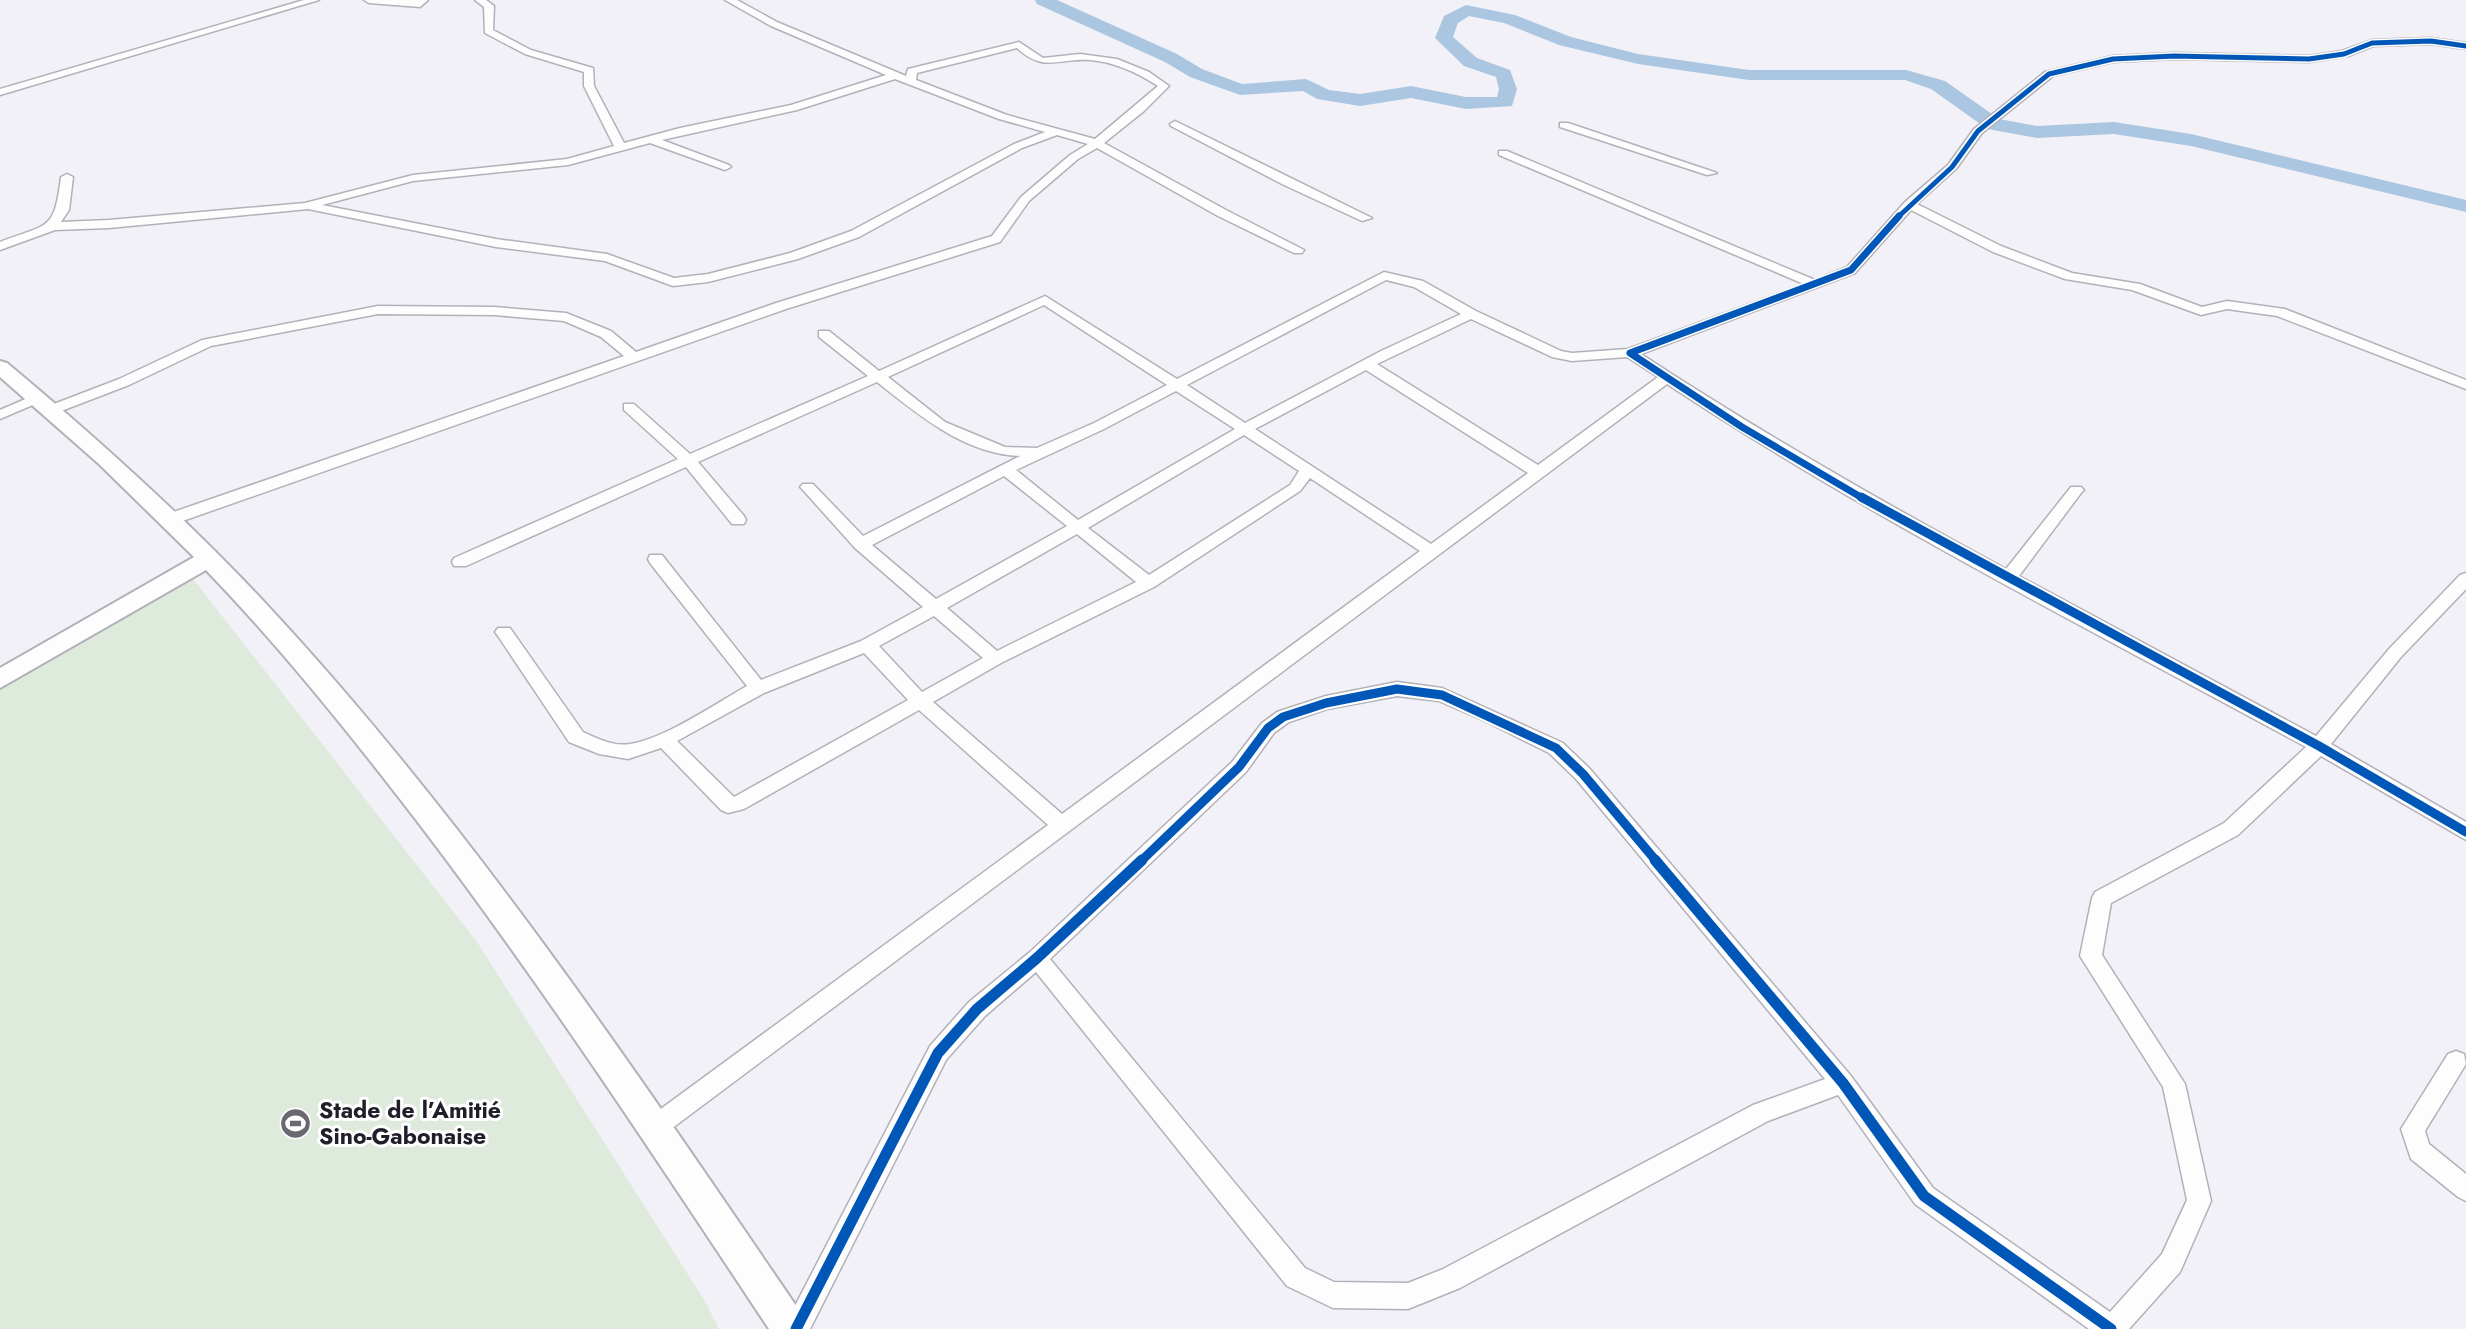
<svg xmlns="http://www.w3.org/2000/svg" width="2466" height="1329" font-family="Jost,sans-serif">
	<rect width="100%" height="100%" fill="#f2f1f8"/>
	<path fill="#ddeadc" d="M190 575 477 942 706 1303 719 1329H0V689Z"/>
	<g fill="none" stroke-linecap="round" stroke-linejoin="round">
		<path fill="#abc6e1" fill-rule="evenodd" d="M1035 0H1057L1177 54 1202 69 1242 84 1306 79 1329 90 1360 94 1411 86 1466 97H1497L1499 89 1496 77 1464 66 1435 38 1444 16 1466 5 1515 15 1571 37 1638 54 1749 70H1906L1945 81 1999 119 2037 126 2114 122 2191 134 2466 200V212L2191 146 2114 134 2037 138 1993 130 1986 128 1931 89 1905 80H1749L1638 64 1559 45 1504 23 1469 16 1458 23 1453 37 1477 58 1510 70 1517 89 1512 106 1466 109 1411 98 1360 106 1317 99 1303 91 1240 95 1190 77 1165 62 1037 4Z"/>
		<defs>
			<g id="street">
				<path d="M304 0H319L0 95V89Z"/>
				<path d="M364 0H428L420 7 369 3Z"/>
				<path d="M475 0H486L494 6 493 30 531 50 593 68 594 86 624 143 680 128 791 105 886 75 771 26 725 0H737L777 22 906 76 908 69 1019 42 1043 58 1080 54 1117 59 1149 72 1169 86 1144 111 1104 143 1226 210 1304 250 1302 253H1294L1218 216 1097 148 1078 159 1029 201 1000 242 786 309 174 524H162L160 520 162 516 624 356 601 337 564 321 494 315 378 314 211 346 129 385 56 413H46L44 410 46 407 119 379 202 340 378 306 494 307 566 313 611 331 636 352 776 303 992 236 1021 197 1070 155 1088 144 1057 135 1022 148 859 237 798 259 708 282 673 286 605 261 496 247 308 209 109 228 55 230 0 250V242C49 223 54 232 61 177L67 174 73 177 69 210 61 222 109 220 305 203 413 175 567 159 614 146 584 86V72L525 54 485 33 484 7ZM1017 48C1043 73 1059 58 1090 60 1115 62 1138 73 1158 86L1095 139 1007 115 916 80 917 73ZM895 79 999 119 1045 132 1014 144 851 231 790 253 708 274 674 278 607 254 496 239 322 205 413 181 568 165 650 143 725 170 731 167 729 165 662 140 797 110Z"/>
				<path d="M2431 38 2466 43V49L2431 44 2373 46 2348 56 2309 62 2174 59 2113 62 2053 76 1982 133 1956 169 1917 204 2001 246 2072 273 2140 284 2202 307 2227 301 2285 309 2466 380V389L2277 316 2227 309 2201 315 2132 290 2065 279 1993 252 1911 210 1855 273 1641 354C1760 432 1880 501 2006 569L2071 487H2081L2084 490 2081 493 2019 576 2316 736 2389 649 2460 575 2466 573V589L2401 657 2331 744 2466 822V840L2321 756 2238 835 2111 903 2102 955 2185 1084 2211 1201 2180 1272 2129 1329H2089L1915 1204 1838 1095 1768 1121 1460 1288 1408 1309 1333 1308 1287 1286 1036 972 985 1016 946 1060 810 1329H783L930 1046 969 1002 1030 952 1232 762 1262 723 1277 712 1326 696 1397 682 1442 688 1563 743 1590 769 1851 1076 1933 1188 2110 1312 2162 1254 2187 1200 2163 1087 2080 956 2092 898 2095 892 2224 823 2306 747C2091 630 1871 519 1667 384L663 1135 655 1138 647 1135 643 1127 647 1119 1048 825 919 710 744 809 728 813 721 810 661 748 628 759 599 754 569 742 498 636 495 632 498 628H510L583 732C596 738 614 747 630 744 664 739 715 704 747 686L650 563 648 559 650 555H662L761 680 861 641 923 607 855 548 803 490 800 487 803 484H813L863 536 1020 456C964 454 919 415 877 382L698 462 744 516 746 520 744 524H732L686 467 466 566H454L452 562 454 558 678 459 624 410V404H634L690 454 868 376 819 337V331H829L879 371 1045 296 1177 379 1384 272 1423 281 1476 311 1561 351 1572 353 1628 349 1804 284 1499 155V151H1507L1815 280 1847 267 1905 202 1948 165 1974 129 2045 72 2113 56 2174 53 2309 56 2342 51 2372 40ZM1386 280 1414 287 1461 314 1381 351 1245 423 1187 385ZM1044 305 1167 385 1094 423 1037 448 1005 447 945 422 888 377ZM1471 319 1552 357 1572 361 1627 357 1658 377 1538 465 1377 364ZM1366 370 1528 473 1431 544 1255 429ZM1176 391 1235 429 1078 520 1016 470 1104 429ZM1244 435 1299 471 1290 485 1149 575 1088 528ZM1004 476 1067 526 936 599 872 545ZM1310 478 1420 551 1062 814 933 702 1001 663 1154 587 1300 491ZM1077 534 1136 582 997 651 947 608ZM934 616 983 658 922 692 879 646ZM864 653 908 700 734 797 677 741 764 693ZM1397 696 1439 701 1487 722 1549 753 1576 779 1825 1079 1753 1105 1443 1269 1408 1283 1334 1282 1305 1268 1050 959 1246 772 1274 733 1289 722 1327 709Z"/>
				<path d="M1175 121 1372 218 1362 221 1284 185 1171 126 1170 124Z"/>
				<path d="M1560 123H1568L1717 173 1707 175 1560 127Z"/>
				<path d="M37 394 44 398 42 401 0 419V410Z"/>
				<path d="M2456 1051 2464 1054 2466 1064 2425 1131 2429 1144 2466 1174V1201L2458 1197 2411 1159 2401 1129 2448 1054Z"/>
			</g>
			<path id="secondary" d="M0 361 7 363C98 439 187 519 268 606 469 822 637 1073 803 1316L808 1329H769C655 1157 542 985 417 821 350 734 282 649 206 570L0 688V668L194 557 99 464 0 377Z"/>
		</defs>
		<use href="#street" stroke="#b2b1b9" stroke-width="3"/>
		<use href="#secondary" stroke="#b2b1b9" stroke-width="4"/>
		<use href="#street" fill="#fdfdfe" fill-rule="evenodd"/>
		<use href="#secondary" fill="#fdfdfe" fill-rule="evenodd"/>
		<defs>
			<path id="cycleway-far3" d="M1897 218 1952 167 1978 131 2049 74 2113 59 2174 56 2309 59 2344 54 2372 43 2431 41 2466 46"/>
			<path id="cycleway-far2" d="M1864 499 1742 427 1630 353 1851 270 1899 216"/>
			<g id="cycleway-far1">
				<path d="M1861 497 2319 746 2466 832"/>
				<path d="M1140 862 1239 767 1268 728 1283 717 1326 703 1397 689 1442 695 1556 748 1583 774 1657 862"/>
			</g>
			<g id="cycleway">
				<path d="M1655 860 1843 1083 1924 1196 2111 1329"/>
				<path d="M796 1329 938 1053 977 1009 1037 958 1142 860"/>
			</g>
		</defs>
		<use href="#cycleway-far3" stroke="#fefefe" stroke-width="8"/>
		<use href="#cycleway-far2" stroke="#fefefe" stroke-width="10"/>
		<use href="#cycleway-far1" stroke="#fefefe" stroke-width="13"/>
		<use href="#cycleway" stroke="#fefefe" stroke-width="16"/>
		<use href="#cycleway-far3" stroke="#0057b8" stroke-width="5"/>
		<use href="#cycleway-far2" stroke="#0057b8" stroke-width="7"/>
		<use href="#cycleway-far1" stroke="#0057b8" stroke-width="9"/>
		<use href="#cycleway" stroke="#0057b8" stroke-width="11"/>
	</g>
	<defs>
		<symbol id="stadium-disc" viewBox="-11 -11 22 22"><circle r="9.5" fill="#6a6871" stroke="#fefefe"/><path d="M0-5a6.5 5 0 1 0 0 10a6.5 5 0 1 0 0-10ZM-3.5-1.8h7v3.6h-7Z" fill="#fff"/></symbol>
	</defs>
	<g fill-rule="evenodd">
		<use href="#stadium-disc" x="278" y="1106" width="35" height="35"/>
	</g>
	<g text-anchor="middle" stroke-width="6" stroke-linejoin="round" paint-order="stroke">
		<g font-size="23" font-weight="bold" fill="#201e29" stroke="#fefefe" text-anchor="start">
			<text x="319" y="1118">Stade de l’Amitié<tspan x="319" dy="26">Sino-Gabonaise</tspan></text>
		</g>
	</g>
</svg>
